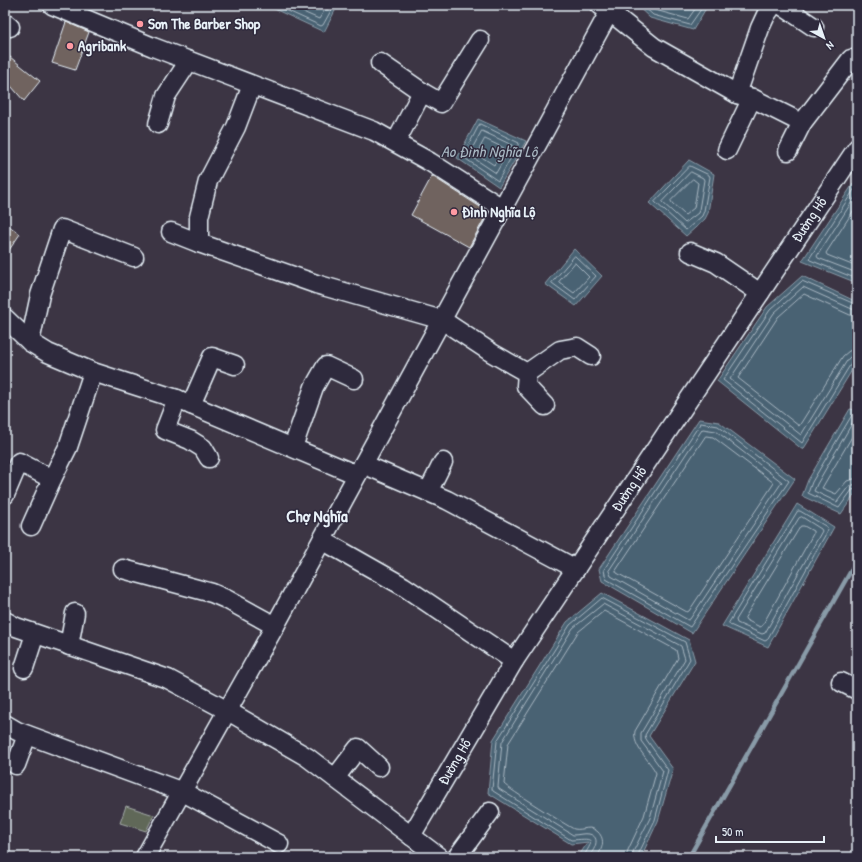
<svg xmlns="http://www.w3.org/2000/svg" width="862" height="862" font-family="'Patrick Hand',sans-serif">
	<rect width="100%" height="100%" fill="#3c3544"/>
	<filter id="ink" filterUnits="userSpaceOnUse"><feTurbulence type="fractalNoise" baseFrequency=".025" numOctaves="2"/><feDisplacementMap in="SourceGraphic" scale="8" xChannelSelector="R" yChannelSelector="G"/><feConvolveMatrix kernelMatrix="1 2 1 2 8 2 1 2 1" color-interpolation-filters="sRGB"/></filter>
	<g filter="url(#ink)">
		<path fill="#616759" stroke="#a4aca8" d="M126 806 154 815 146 831 120 823Z"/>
		<g fill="#4a6273" stroke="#899ba8">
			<path d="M271 5H338L324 32 270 7Z"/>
			<path d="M636 5H708L693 30 650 18Z"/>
			<path d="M478 119 526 141 499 187 457 158Z"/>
			<path d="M689 160 714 174 708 213 705 219 686 236 649 203Z"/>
			<path d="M857 178V283L802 261Z"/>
			<path d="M574 249 602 276 576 306 545 284Z"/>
			<path d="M802 276 857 302V362L803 450 717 381 767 307Z"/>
			<path d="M850 409 857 410V491L841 514 802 496 808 480Z"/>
			<path d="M699 419 719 422 795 479 692 633 602 581 599 569Z"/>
			<path d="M797 504 834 527 768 647 722 626Z"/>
			<path d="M602 593 689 640 695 661 649 736 673 769 658 821 641 857H578L588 842 571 844 488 793 493 740 567 622Z"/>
		</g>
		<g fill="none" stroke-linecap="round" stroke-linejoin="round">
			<g stroke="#a9b8c3" stroke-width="1">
				<path d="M275 5 321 26 323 25 334 5"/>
				<path d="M287 5 319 19 328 5"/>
				<path d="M642 5 653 15 690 25 704 5"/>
				<path d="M649 5 655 10 688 19 698 5"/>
				<path d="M480 124 519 143 498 181 463 157Z"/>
				<path d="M482 131 512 145 496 173 469 155Z"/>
				<path d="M485 139 504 148 494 165 477 154Z"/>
				<path d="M690 166 709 175 710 177 704 211 702 216 686 230 655 202Z"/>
				<path d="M691 172 703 178 704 180 699 210 698 213 685 223 662 202Z"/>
				<path d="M693 179 698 183 694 208 685 215 672 203 671 201Z"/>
				<path d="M857 185 809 259 810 260 857 279"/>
				<path d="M857 194 817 256 818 258 857 273"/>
				<path d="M857 205 826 253 827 255 857 267"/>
				<path d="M575 256 596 276 575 300 552 283Z"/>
				<path d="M575 263 589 277 574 293 559 282Z"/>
				<path d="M857 305 802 281 770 310 723 380 802 443 852 362 857 360"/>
				<path d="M857 310 852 309 803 287 774 313 730 379 801 435 848 359 851 356 857 355"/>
				<path d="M857 316 850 315 804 294 778 317 738 378 799 426 843 356 849 351 857 349"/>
				<path d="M857 414 852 415 812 482 808 493 839 508 852 490 857 489"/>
				<path d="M857 419 854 420 817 484 814 491 837 502 849 486 857 484"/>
				<path d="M701 423 718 426 789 481 690 627 606 579 604 570Z"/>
				<path d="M857 428 822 488 836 494 847 481 857 478"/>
				<path d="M703 429 716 431 782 482 690 619 688 620 611 576 609 571Z"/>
				<path d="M706 436 713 437 774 483 689 611 687 612 617 573 616 571Z"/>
				<path d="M798 511H800L827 527 828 530 767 640 765 641 730 625 729 623Z"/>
				<path d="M802 517 821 529 822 531 765 633 762 634 737 623 736 620 799 518Z"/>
				<path d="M801 526H804L813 531V534L762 626 760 627 746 620 745 618Z"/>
				<path d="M583 857C597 836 591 839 571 840L493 791 492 789 497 741 570 625 602 598 685 642 690 659 645 735 646 739 668 770 655 820 637 857"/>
				<path d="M589 857C594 850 602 837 589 834 584 833 578 835 573 835L499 789 498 787 502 742 573 628 603 604 681 646 685 659 641 733V741L663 771 650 818 633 852 632 857"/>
				<path d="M597 857C602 849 606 840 598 832 590 824 583 831 574 829 569 827 507 788 504 784L508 744 578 632 604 611 676 650 678 658 635 731C632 747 650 760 656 773L644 816 628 850 626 857"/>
			</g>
			<path stroke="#899ba8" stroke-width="4.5" d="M689 857 857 560"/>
		</g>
		<g fill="#70635f" stroke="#e8f1f8">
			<path d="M66 22 89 32 75 70 52 63Z"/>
			<path d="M5 53 40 81 24 101 5 79Z"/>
			<path d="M432 176 488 212 469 247 411 215Z"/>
			<path d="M5 223 20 234 5 256Z"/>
		</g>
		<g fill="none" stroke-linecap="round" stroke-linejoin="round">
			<defs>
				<g id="minor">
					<path d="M52 5 153 47 374 131 430 162 502 208"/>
					<path d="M600 5 609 11 654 47 737 94 752 98 802 123"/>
					<path d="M781 5 814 27"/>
					<path d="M5 23 10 27"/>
					<path d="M380 63 422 92"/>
					<path d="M252 85 236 127 208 181 199 217V243L316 284 442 320 492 353 527 373 526 386 545 406"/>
					<path d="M737 94 760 28 766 15 773 5"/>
					<path d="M158 124 166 96 189 61"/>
					<path d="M396 142 422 92 441 103 480 40"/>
					<path d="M727 150 752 98"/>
					<path d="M788 151 802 123 851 59"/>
					<path d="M171 232 199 243"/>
					<path d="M690 252 716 263 760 293"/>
					<path d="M5 318 30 342 48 353 93 372 177 399 357 475"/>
					<path d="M30 342 40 295 62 229 134 257"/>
					<path d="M527 373 560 350 577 347 591 356"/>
					<path d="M177 399 165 430 190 440 203 448 209 458"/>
					<path d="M191 405 212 357 235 365"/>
					<path d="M293 447 314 387 326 366 354 379"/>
					<path d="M363 464 447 500 576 569"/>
					<path d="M428 492 443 462"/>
					<path d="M5 495 19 462 52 479 68 447 93 372"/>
					<path d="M31 526 52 479"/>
					<path d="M322 540 403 586 514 661"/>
					<path d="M123 569 212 593 226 599 275 626"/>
					<path d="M5 621 16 627 168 679 228 711 307 757 439 857"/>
					<path d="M69 646 75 613"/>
					<path d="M24 668 35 634"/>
					<path d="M841 682 857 690"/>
					<path d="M5 724 17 731 183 792 279 844"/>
					<path d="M16 765 27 735"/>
					<path d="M335 778 358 748 379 767"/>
					<path id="s1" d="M411 836 514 661 857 148"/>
					<path d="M145 857 275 626 613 5"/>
					<path d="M457 857 490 812"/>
				</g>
			</defs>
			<use href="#minor" stroke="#e8f1f8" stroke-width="21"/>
			<use href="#minor" stroke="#2f2a3d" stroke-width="18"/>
		</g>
	</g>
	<g fill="#ff9aa2" stroke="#2f2a3d" stroke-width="1.5">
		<circle cx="140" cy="24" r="4"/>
		<circle cx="70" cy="46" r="4"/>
		<circle cx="454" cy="212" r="4"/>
	</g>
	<g text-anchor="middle" stroke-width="3" stroke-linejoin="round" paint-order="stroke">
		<g font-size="15" font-weight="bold" fill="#e8f1f8" stroke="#2f2a3d" text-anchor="start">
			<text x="148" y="29">Sơn The Barber Shop</text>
			<text x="78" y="51">Agribank</text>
			<text x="462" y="217">Đình Nghĩa Lộ</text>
		</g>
		<g font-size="15" fill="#e8f1f8" stroke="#2f2a3d">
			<text dy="5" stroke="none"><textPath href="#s1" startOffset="734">Đường Hồ</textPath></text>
			<text dy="5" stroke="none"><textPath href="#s1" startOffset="410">Đường Hồ</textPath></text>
			<text dy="5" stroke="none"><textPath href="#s1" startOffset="86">Đường Hồ</textPath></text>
		</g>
		<g font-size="16" font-style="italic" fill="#a9b8c3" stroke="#2f2a3d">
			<text x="489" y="157">Ao Đình Nghĩa Lộ</text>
		</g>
		<g font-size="17" font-weight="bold" fill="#e8f1f8" stroke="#2f2a3d">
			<text x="317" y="522">Chợ Nghĩa</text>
		</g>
	</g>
	<rect width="862" height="862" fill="none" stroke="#2f2a3d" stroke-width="20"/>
	<rect x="10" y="10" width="842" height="842" fill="none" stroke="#e8f1f8" stroke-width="1.5" filter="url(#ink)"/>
	<g transform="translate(824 38) rotate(140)" stroke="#2f2a3d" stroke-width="3" paint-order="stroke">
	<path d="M0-3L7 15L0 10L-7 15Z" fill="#e8f1f8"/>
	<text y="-6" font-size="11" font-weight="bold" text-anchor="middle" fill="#e8f1f8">N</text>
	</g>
	<path d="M716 836v6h108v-6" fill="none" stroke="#e8f1f8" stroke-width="2"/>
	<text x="722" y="836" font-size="12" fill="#e8f1f8" stroke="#2f2a3d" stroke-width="3" paint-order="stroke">50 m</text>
</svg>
